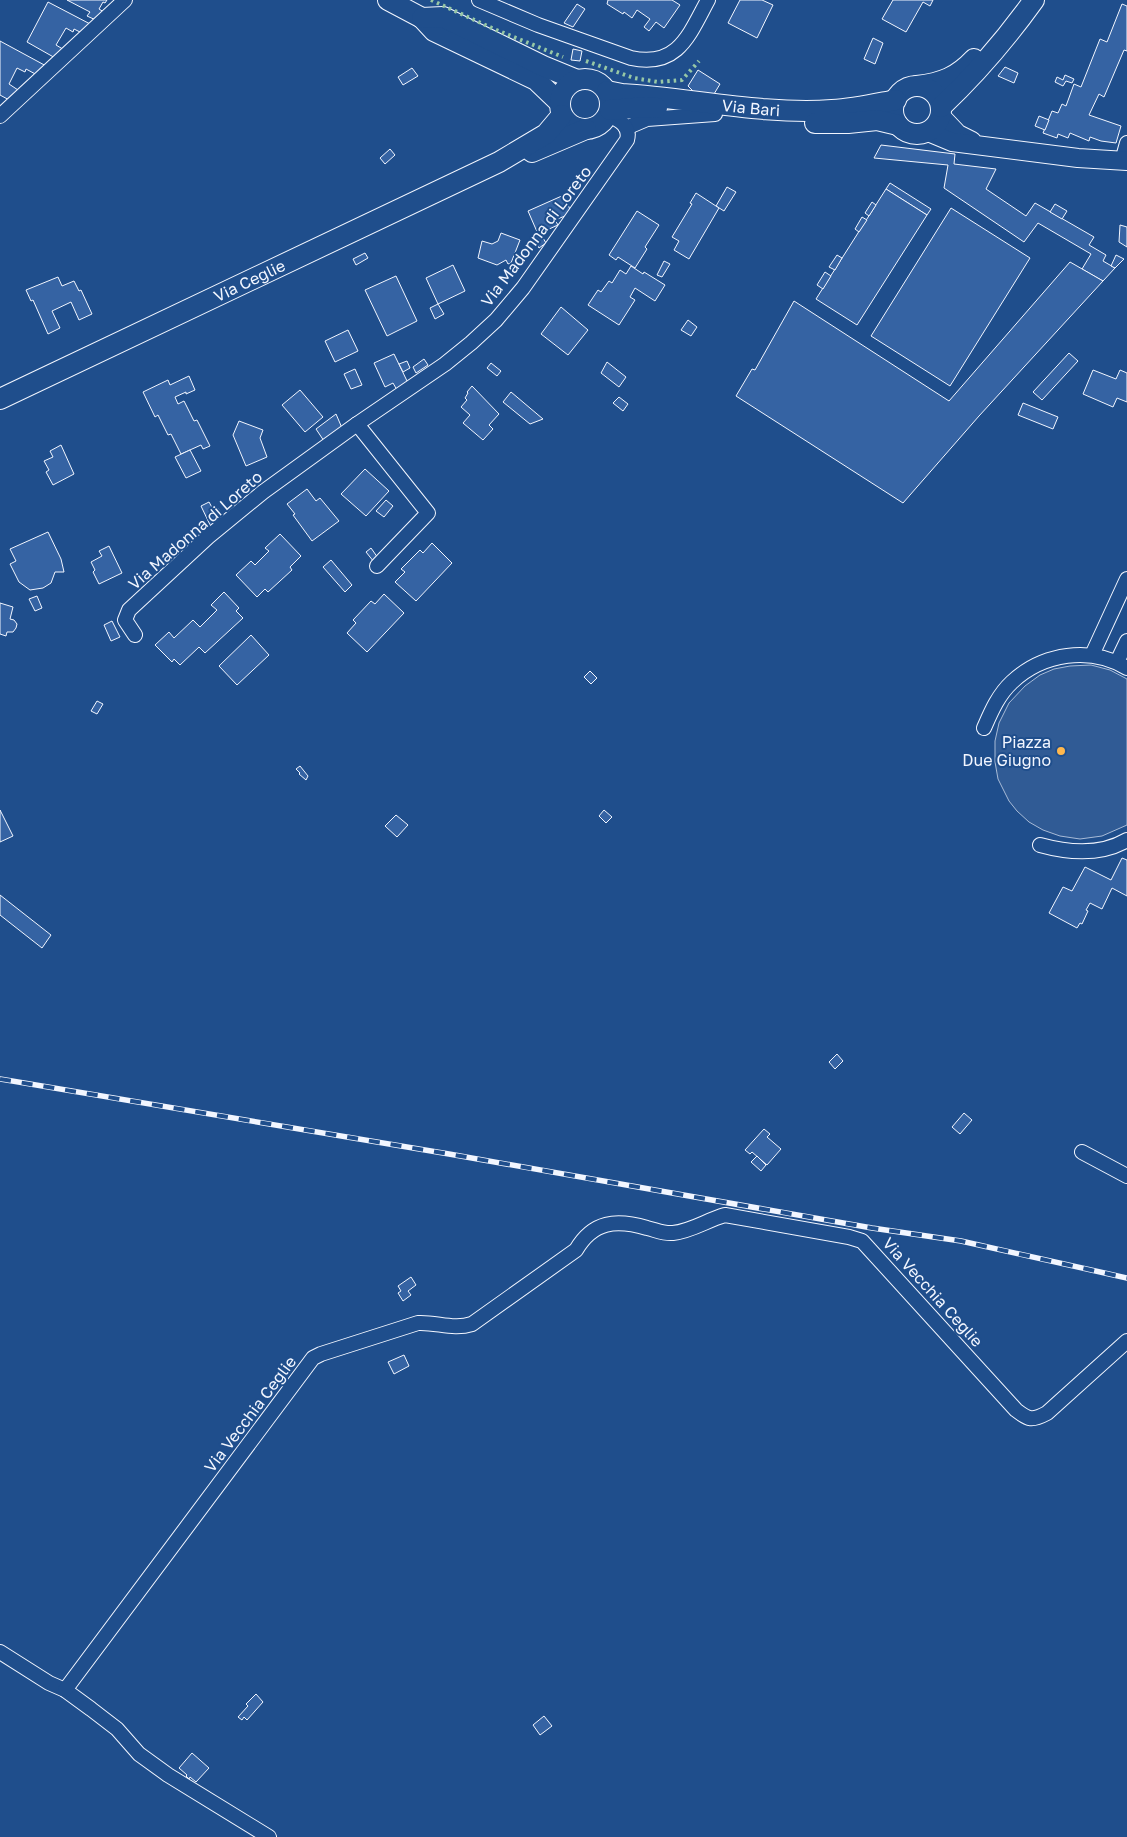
<svg xmlns="http://www.w3.org/2000/svg" width="1127" height="1837" font-family="'Golos Text',sans-serif">
	<rect width="100%" height="100%" fill="#1f4e8c"/>
	<path fill="#305b95" stroke="#a8bbd7" d="M1091 665 1110 670 1127 679V825L1102 836 1080 839 1060 836 1043 830 1029 822 1017 811 1009 801 998 779 995 762V741L999 723 1009 703 1025 686 1040 675 1054 669 1070 666Z"/>
	<g fill="#3563a3" stroke="#f2f6ff">
		<path d="M67 0H107L105 3 103 2 99 9 107 14 98 21 87 16 90 12Z"/>
		<path d="M608 0H672L680 5 664 28 656 22 649 31 644 27 650 19 637 10 632 18 624 12 623 14 607 4Z"/>
		<path d="M740 0H762L773 5 757 38 728 23Z"/>
		<path d="M893 0H933L930 6 923 2 906 32 882 19Z"/>
		<path d="M48 2 94 26 84 34 74 29 73 32 66 28 56 45 66 51 57 59 27 42Z"/>
		<path d="M577 4 585 9 573 27 564 23Z"/>
		<path d="M1122 4 1127 6V51L1124 50 1104 97 1099 94 1089 115 1121 126 1116 143 1101 141 1090 137 1089 141 1070 133 1068 138 1058 134 1057 138 1043 133 1052 111 1058 113 1062 104 1066 106 1074 84 1081 87 1100 39 1107 42Z"/>
		<path d="M873 38 883 43 875 64 864 59Z"/>
		<path d="M0 41 48 67 39 76 26 69 25 72 17 68 9 84 21 92 11 101 0 95Z"/>
		<path d="M573 49 582 51 580 61 571 60Z"/>
		<path d="M1005 67 1018 73 1014 83 998 76Z"/>
		<path d="M412 68 418 76 403 85 398 77Z"/>
		<path d="M698 70 720 84 711 99 694 92 688 86Z"/>
		<path d="M1065 75 1074 79 1072 83 1066 81 1063 86 1055 82 1057 77 1063 80Z"/>
		<path d="M1039 116 1049 120 1045 130 1035 126Z"/>
		<path d="M881 145 955 154 954 164 996 169 986 189 1026 216 1035 203 1094 237 1089 245 1106 255 1103 261 1115 268 1103 281 1082 269 1091 254 1038 223 1024 242 944 188 948 165 874 158Z"/>
		<path d="M390 149 395 155 385 164 380 158Z"/>
		<path d="M890 183 931 209 927 215 886 189Z"/>
		<path d="M727 187 736 192 724 211 716 206Z"/>
		<path d="M886 189 927 215 857 325 816 299Z"/>
		<path d="M696 193 719 208 689 259 674 250 679 241 672 237 692 204 690 203Z"/>
		<path d="M564 195 571 212 570 214 555 220 558 225 538 234 528 211Z"/>
		<path d="M872 202 876 205 869 216 865 213Z"/>
		<path d="M1055 204 1067 211 1062 219 1050 212Z"/>
		<path d="M951 208 1030 258 950 386 871 336Z"/>
		<path d="M637 211 659 225 645 247 647 249 635 268 618 257 616 260 609 255Z"/>
		<path d="M862 217 867 220 859 232 855 229Z"/>
		<path d="M1120 225 1127 227V247L1119 242Z"/>
		<path d="M501 233 520 240 511 263 508 264 506 260 497 265 478 258 482 241 492 244 498 241Z"/>
		<path d="M540 233 546 243 539 248 533 238Z"/>
		<path d="M365 253 368 258 356 265 353 259Z"/>
		<path d="M837 255 842 258 835 270 829 267Z"/>
		<path d="M1116 255 1124 259 1115 268 1111 266Z"/>
		<path d="M664 261 670 264 662 277 657 275Z"/>
		<path d="M1070 262 1103 281 979 416 903 503 736 396 752 369 755 370 794 301 949 401Z"/>
		<path d="M453 265 465 291 438 304 426 278Z"/>
		<path d="M631 266 643 274 644 272 665 285 655 301 635 288 630 297 635 300 619 325 588 305 598 290 601 292 609 281 612 283 620 270 626 274Z"/>
		<path d="M825 272 831 276 823 289 817 285Z"/>
		<path d="M396 276 417 321 387 336 365 290Z"/>
		<path d="M58 277 62 286 74 281 79 291 81 290 92 314 79 320 71 302 52 311 60 328 48 334 33 300 31 301 26 290Z"/>
		<path d="M438 304 444 314 435 319 430 308Z"/>
		<path d="M561 307 588 330 568 355 541 334Z"/>
		<path d="M688 320 697 327 691 336 681 330Z"/>
		<path d="M348 330 358 351 335 362 325 341Z"/>
		<path d="M1069 353 1078 361 1042 400 1033 392Z"/>
		<path d="M394 354 408 383 397 390 393 383 385 387 374 363Z"/>
		<path d="M424 359 428 365 416 373 413 367Z"/>
		<path d="M407 361 410 368 403 372 399 364Z"/>
		<path d="M607 362 626 377 619 387 601 373Z"/>
		<path d="M491 363 501 371 497 376 487 368Z"/>
		<path d="M355 369 362 385 351 389 344 374Z"/>
		<path d="M1093 370 1116 379 1120 370 1127 373V402L1117 398 1113 407 1083 394Z"/>
		<path d="M189 376 195 390 186 394V392L175 397 178 404 184 401 194 421 197 420 210 446 203 449 201 445 181 454 171 434 168 435 158 415 155 417 143 392 168 380 170 385Z"/>
		<path d="M472 386 499 414 489 425 493 429 483 440 463 423 470 415 461 407 467 400 465 398 468 393 467 392Z"/>
		<path d="M300 390 323 417 305 432 282 405Z"/>
		<path d="M511 392 543 419 530 424 503 402Z"/>
		<path d="M619 397 628 404 623 411 613 403Z"/>
		<path d="M1023 403 1058 417 1053 429 1018 415Z"/>
		<path d="M336 414 342 428 324 441 316 429Z"/>
		<path d="M239 421 263 430 260 438 267 457 246 466 233 435Z"/>
		<path d="M61 445 74 474 53 485 46 472 49 470 44 461 53 457 50 451Z"/>
		<path d="M190 450 201 471 186 478 175 457Z"/>
		<path d="M365 469 389 491 366 516 341 494Z"/>
		<path d="M307 489 316 501 320 498 339 521 312 541 293 515 295 514 287 504Z"/>
		<path d="M386 500 393 506 384 517 376 511Z"/>
		<path d="M209 502 214 511 218 508 225 519 212 529 201 506Z"/>
		<path d="M48 532 61 559 64 572H55L51 583 43 588 30 590 19 582 10 564 16 561 10 549Z"/>
		<path d="M280 534 301 556 290 567 292 570 268 592 265 589 257 597 236 575 251 561 255 565 269 551 265 548Z"/>
		<path d="M432 543 452 563 416 601 395 582 405 572 401 569 420 550 423 553Z"/>
		<path d="M109 546 122 573 99 584 93 572 95 570 91 562 102 556 99 551Z"/>
		<path d="M371 548 378 558 374 562 366 552Z"/>
		<path d="M331 560 352 585 345 592 323 567Z"/>
		<path d="M224 592 239 608 236 611 243 618 205 653 199 647 180 665 174 659 172 662 155 645 169 632 174 638 193 620 200 627 217 610 211 605Z"/>
		<path d="M384 594 404 613 367 652 347 633 356 623 353 620 371 601 375 604Z"/>
		<path d="M37 596 42 608 35 611 29 599Z"/>
		<path d="M0 603 13 607 10 619 14 620 17 624 16 628 13 632H7L6 636 0 634Z"/>
		<path d="M112 621 120 637 111 641 104 625Z"/>
		<path d="M251 635 269 655 237 685 219 666Z"/>
		<path d="M590 671 597 678 591 684 584 677Z"/>
		<path d="M97 701 103 704 97 714 91 711Z"/>
		<path d="M300 766 308 776 306 780 299 774 300 773 296 769Z"/>
		<path d="M0 810 13 836 0 842Z"/>
		<path d="M604 810 612 817 606 823 599 816Z"/>
		<path d="M396 815 408 825 397 837 385 826Z"/>
		<path d="M1122 858 1127 860V896L1112 888 1102 909 1090 903 1086 910 1088 911 1082 924 1080 923 1077 928 1049 913 1063 887 1072 891 1085 867 1111 880Z"/>
		<path d="M0 895 51 935 42 948 0 915Z"/>
		<path d="M837 1054 843 1061 835 1069 829 1062Z"/>
		<path d="M964 1113 972 1120 960 1134 952 1127Z"/>
		<path d="M764 1129 770 1134 767 1137 781 1149 767 1165 752 1152 750 1154 745 1150Z"/>
		<path d="M757 1156 766 1165 761 1171 751 1162Z"/>
		<path d="M411 1277 416 1285 408 1291 411 1295 403 1301 398 1293 401 1291 398 1286Z"/>
		<path d="M404 1355 409 1366 394 1374 388 1362Z"/>
		<path d="M256 1694 263 1702 247 1720 244 1717 242 1720 238 1717 248 1706 246 1704Z"/>
		<path d="M544 1716 552 1726 540 1735 533 1725Z"/>
		<path d="M192 1753 209 1768 196 1782 190 1777 189 1779 186 1776 187 1775 179 1768Z"/>
	</g>
	<g fill="none" stroke-linecap="round" stroke-linejoin="round">
		<defs>
			<g id="minor">
				<path d="M479 0 538 25 631 58C678 68 689 35 708 0"/>
				<path d="M0 116 125 0"/>
				<path d="M626 128 647 119 715 114"/>
				<path d="M1122 161 1127 143"/>
				<path d="M357 424 428 513 377 566"/>
				<path d="M135 635 125 620 129 610 208 537 263 492 357 424 445 364 471 343 496 320 523 288 627 140C631 126 619 120 608 115"/>
				<path d="M1092 655 1127 579"/>
				<path d="M1117 662 1127 641"/>
				<path d="M984 728C991 712 998 695 1012 682 1043 653 1090 646 1127 668"/>
				<path d="M1040 845C1069 853 1100 856 1127 840"/>
				<path d="M1082 1152 1127 1176"/>
				<path d="M0 1652 49 1683 65 1690 91 1709 117 1729 139 1754 168 1775 269 1837"/>
				<path d="M65 1690 313 1358 321 1354 418 1323C437 1322 453 1330 472 1324L576 1250C593 1221 616 1219 647 1228 656 1230 664 1234 673 1233 692 1231 707 1220 725 1215L849 1237 862 1241 1016 1410C1029 1420 1032 1421 1047 1413L1127 1341"/>
			</g>
			<g id="tertiary">
				<path d="M941 116 958 134 972 141"/>
				<path d="M928 132 952 142 1078 158 1127 161"/>
			</g>
			<g id="secondary">
				<path d="M388 0 422 18 434 31 536 80 560 103"/>
				<path d="M422 18 443 17 543 66 577 80"/>
				<circle cx="585" cy="104" r="25"/>
				<path d="M917 86C942 83 957 77 974 59"/>
				<circle cx="917" cy="110" r="24"/>
				<path id="s1" d="M607 91 622 94C690 98 764 115 832 110 854 109 875 104 896 100"/>
				<path d="M941 107C976 74 1006 39 1034 0"/>
				<path d="M610 110 646 107 657 108"/>
				<path d="M815 123H848L877 120 898 125"/>
				<path d="M532 152 586 129"/>
				<path id="s2" d="M0 399 499 162 546 134 562 115"/>
			</g>
		</defs>
		<use href="#minor" stroke="#f2f6ff" stroke-width="16"/>
		<use href="#tertiary" stroke="#f2f6ff" stroke-width="20"/>
		<use href="#secondary" stroke="#f2f6ff" stroke-width="22"/>
		<use href="#minor" stroke="#1f4e8c" stroke-width="14"/>
		<use href="#tertiary" stroke="#1f4e8c" stroke-width="18"/>
		<use href="#secondary" stroke="#1f4e8c" stroke-width="20"/>
		<defs>
			<path id="rail" d="M0 1079 449 1154 872 1228 961 1241 1127 1278"/>
		</defs>
		<use href="#rail" stroke="#f2f6ff" stroke-width="5.5"/>
		<use href="#rail" stroke="#1f4e8c" stroke-width="4" stroke-dasharray="11" stroke-linecap="butt"/>
		<g stroke="#97c8a6" stroke-width="4" stroke-dasharray="2.5 4" stroke-linecap="butt">
			<path d="M431 0 494 29 563 57"/>
			<path d="M586 61 634 78 658 82 682 80 699 61"/>
		</g>
	</g>
	<circle fill="#ffb74d" stroke="#1f4e8c" stroke-width="2" cx="1061" cy="751" r="5"/>
	<g text-anchor="middle" stroke-width="4" stroke-linejoin="round" paint-order="stroke">
		<g font-size="16" fill="#f2f6ff" stroke="#1f4e8c">
			<text dy="6" stroke="none"><textPath href="#s1" startOffset="145">Via Bari</textPath></text>
			<text transform="translate(536 236) rotate(-53)" y="6">Via Madonna di Loreto</text>
			<text dy="6" stroke="none"><textPath href="#s2" startOffset="276">Via Ceglie</textPath></text>
			<text transform="translate(195 530) rotate(-41)" y="6">Via Madonna di Loreto</text>
			<text transform="translate(933 1292) rotate(48)" y="6">Via Vecchia Ceglie</text>
			<text transform="translate(250 1414) rotate(-53)" y="6">Via Vecchia Ceglie</text>
		</g>
		<g font-size="16" fill="#f2f6ff" stroke="#1f4e8c" text-anchor="end">
			<text x="1051" y="748">Piazza<tspan x="1051" dy="18">Due Giugno</tspan></text>
		</g>
	</g>
</svg>
